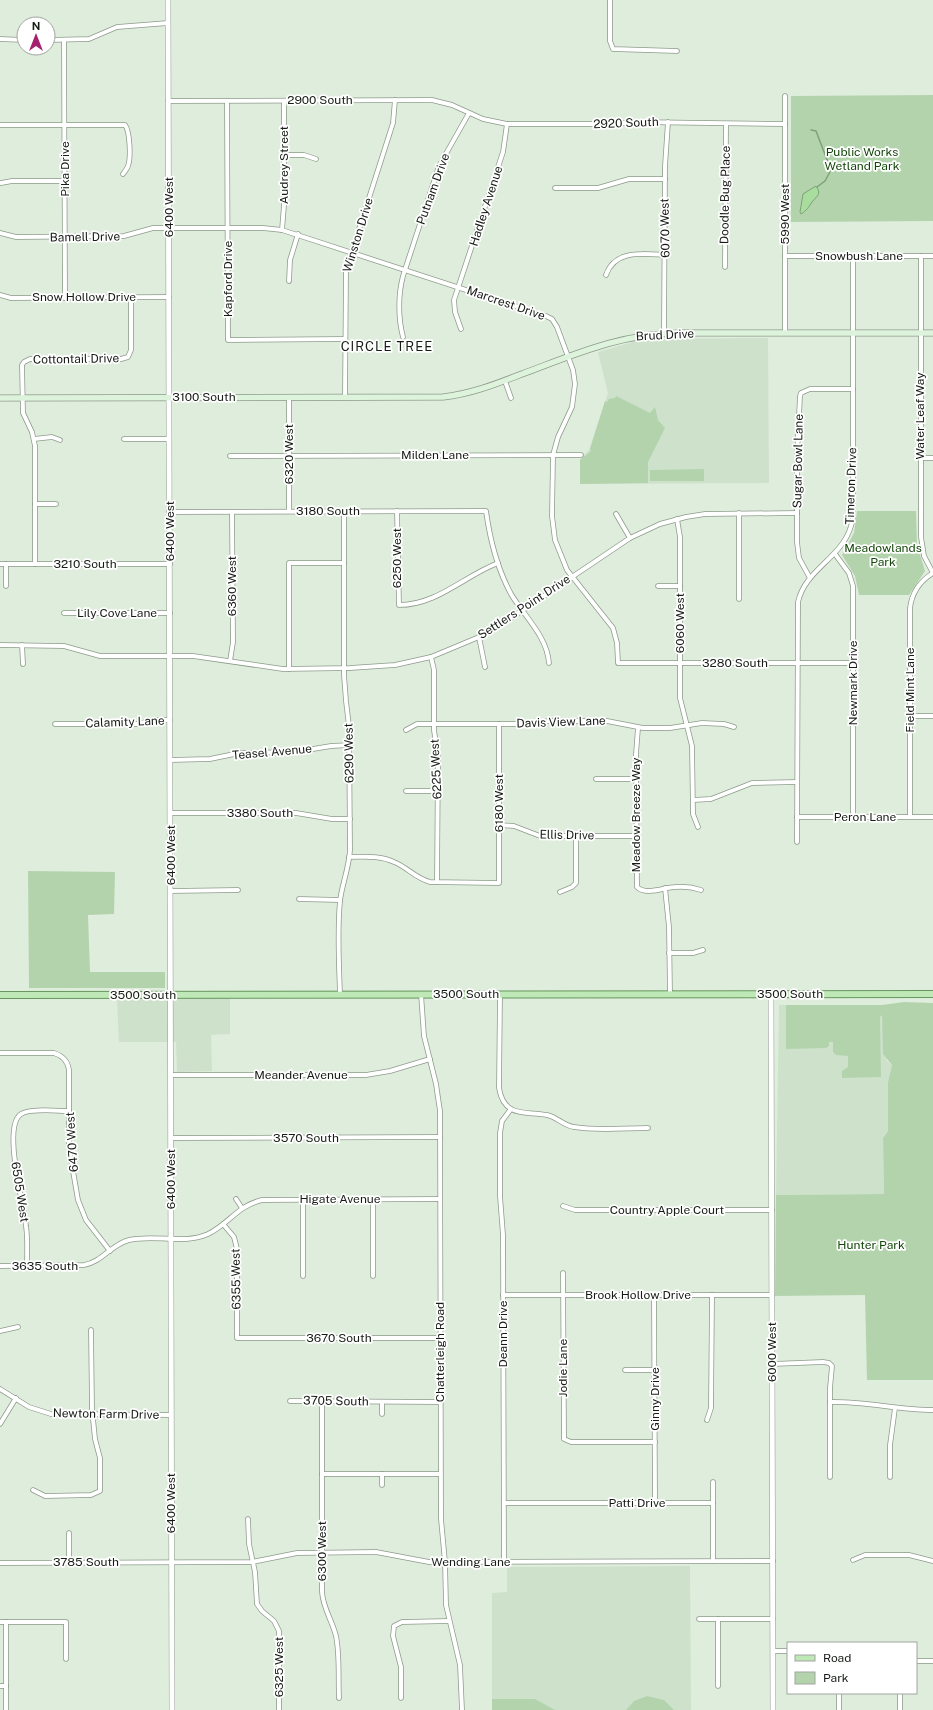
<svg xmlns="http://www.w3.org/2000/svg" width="933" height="1710" font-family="'Public Sans',sans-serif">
	<rect width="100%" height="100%" fill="#dfeddc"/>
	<g fill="#cee2cb">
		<path d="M768 338 769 483 580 484V459L589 450 608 393 598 352 633 342 658 339Z"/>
		<path d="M117 998H230V1034L211 1035 212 1071 177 1072 176 1042H119Z"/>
		<path d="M779 1005H882L887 1061 892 1065 888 1082V1131L883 1138 884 1194 776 1195Z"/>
		<path d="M690 1566 691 1710H492V1593L507 1592V1567Z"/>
	</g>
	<g fill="#b3d3ad">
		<path d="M933 95V221L791 222V96Z"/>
		<path d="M616 396 650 413 655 407 658 420 665 428 648 462V483L580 484V460L591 451 590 449 605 401 607 402 609 399 615 398Z"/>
		<path d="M704 469V481H650V470Z"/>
		<path d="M857 511H916L917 545 925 571 909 595H859L855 576 842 555 854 533Z"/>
		<path d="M28 871 115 872 114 914 88 915 90 972H165V988H29Z"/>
		<path d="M904 1002 933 1003V1380H867L865 1295 775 1296 776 1195 884 1194 883 1138 888 1131V1082L892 1065 883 1054 882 1015 880 1017 881 1077 842 1078V1071L848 1067V1056L836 1055 833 1052V1042H829V1046L826 1048 786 1049V1005H882Z"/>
		<path d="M647 1696 664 1700 674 1710H626L634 1701Z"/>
		<path d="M492 1699H535L555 1710H492Z"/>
	</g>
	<path fill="#a8dd9f" stroke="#7ca376" d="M816 186C822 194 817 196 812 202 808 208 807 210 801 214L800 212 803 194Z"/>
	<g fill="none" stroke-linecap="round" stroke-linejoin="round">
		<path stroke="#7ca376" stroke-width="1.5" d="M811 130 816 131 831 170 825 181 817 187"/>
		<defs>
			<g id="minor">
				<path d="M610 0V41L613 49 677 51"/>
				<path d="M0 39 24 40"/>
				<path d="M48 40 89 39 117 27 168 23"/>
				<path d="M64 40 65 298"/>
				<path d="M785 96V333"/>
				<path d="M168 101 432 100 452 105 483 119 507 124H611L636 122 785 124"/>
				<path d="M227 101 228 340 345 339"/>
				<path d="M0 125H125C130 131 131 158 128 166 127 169 125 171 123 174"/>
				<path d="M284 155H304L316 159"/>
				<path d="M1 183 12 181H65"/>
				<path d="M555 188H598L629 179H665"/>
				<path d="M282 230 284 205V101"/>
				<path d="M0 233 16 237 124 236 153 228H263L282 230 546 316 552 319 557 327 573 370 575 384 572 407 558 437 553 455 552 516 555 540 567 570 613 628 617 643 618 663H853"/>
				<path d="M785 256H933"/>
				<path d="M921 256V537L924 556 933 573"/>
				<path d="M725 267 726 124"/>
				<path d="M606 275C615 249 643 254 666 255"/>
				<path d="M289 281 290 260 298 234"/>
				<path d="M0 295 11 298 169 297"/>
				<path d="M461 329 455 312 454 300 503 152 507 124"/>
				<path d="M664 333 665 166 668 122"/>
				<path d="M403 337C398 318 398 295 403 276L439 166 469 113"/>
				<path d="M505 381 511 398"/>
				<path d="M345 397 346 270 393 123 395 100"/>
				<path d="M34 439 52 437 60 440"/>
				<path d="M124 439H169"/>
				<path d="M230 456 581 455"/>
				<path d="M920 458H933"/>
				<path d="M35 504H56"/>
				<path d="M289 511V397"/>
				<path d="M397 511 399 605C437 605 464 576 498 563"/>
				<path d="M169 512 486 511C490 540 497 568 511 594 524 616 547 636 549 663"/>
				<path d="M739 513V599"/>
				<path d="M616 514 630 538"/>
				<path d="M677 519 680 537V698L692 746 693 814 698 827"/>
				<path d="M835 554 849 573 853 586V817"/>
				<path d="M0 564H170"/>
				<path d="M6 564V586"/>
				<path d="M35 564V446L32 432 23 413 22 365 24 362 30 359H121L128 357 131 350V297"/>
				<path d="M810 578 799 558 797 542V454L800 396 801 393 810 389H853"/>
				<path d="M658 586H680"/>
				<path d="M64 613H170"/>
				<path d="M479 637 485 667"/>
				<path d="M0 645 64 646 100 656H193L283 669 350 668 395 665 431 657 479 637 508 620 630 538 660 524 686 517 705 514 797 513"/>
				<path d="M22 645 23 664"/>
				<path d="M431 657 434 670V730L438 758 437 882"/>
				<path d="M230 661 233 642 232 512"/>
				<path d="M289 669V563H344"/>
				<path d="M910 716H933"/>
				<path d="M55 724H139L151 720H170"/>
				<path d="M638 728 636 754 637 887C646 896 665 887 675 887 684 886 692 887 701 890"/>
				<path d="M406 730 417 724H524L550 721H607L643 728H670L702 723 724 724 734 727"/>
				<path d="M170 760 210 759 239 753 295 752 331 746 350 745"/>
				<path d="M596 779H636"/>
				<path d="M406 791H438"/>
				<path d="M693 800 711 799 752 783 797 782"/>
				<path d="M170 813H296L332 819H350"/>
				<path d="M910 816V608C912 592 920 581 933 573"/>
				<path d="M797 817H933"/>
				<path d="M499 825 514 826 540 836H636"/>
				<path d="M797 842 798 602C806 566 848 557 853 517V256"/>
				<path d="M349 857C364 857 380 855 394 862 407 867 415 878 430 882L499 883V724"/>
				<path d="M665 888 669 927 670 994"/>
				<path d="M171 891 238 890"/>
				<path d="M560 892 572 887 576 883V836"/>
				<path d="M299 899 340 900"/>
				<path d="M669 953H693L703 950"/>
				<path d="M340 994C339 964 337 932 340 901 342 884 349 868 350 850L349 726 346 701 344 675V511"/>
				<path d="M421 994 424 1036 436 1084 440 1111 441 1519 445 1562 446 1605 460 1665 462 1710"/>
				<path d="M500 994 499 1088C504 1118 525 1111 547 1115 557 1117 564 1126 574 1127 598 1131 624 1128 648 1128"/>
				<path d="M0 1053H54C63 1056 68 1061 69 1070V1148L78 1200 86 1220 110 1251"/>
				<path d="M171 1075H366L390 1071 430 1059"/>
				<path d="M171 1138 440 1137"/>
				<path d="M236 1199 242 1208"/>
				<path d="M303 1199V1276"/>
				<path d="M373 1199V1276"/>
				<path d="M563 1206 575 1210H772"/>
				<path d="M223 1224 234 1237 237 1249V1338H440"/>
				<path d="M0 1266 84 1265C102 1262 112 1244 129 1240 155 1234 183 1245 208 1234 229 1224 237 1206 262 1200L440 1199"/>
				<path d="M27 1266C27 1253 28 1239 26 1226 24 1205 2 1126 21 1114 30 1108 57 1111 69 1111"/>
				<path d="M563 1273 564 1439 571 1442H655"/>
				<path d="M503 1295H772"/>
				<path d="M654 1295 655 1503"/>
				<path d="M0 1331 18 1327"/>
				<path d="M772 1364 823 1362 829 1363 832 1366 830 1388V1477"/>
				<path d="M625 1370H655"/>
				<path d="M0 1389 29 1407 51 1414 171 1415"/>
				<path d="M290 1401 440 1402"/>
				<path d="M322 1401V1592C323 1608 332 1620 336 1636 340 1656 338 1678 339 1698"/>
				<path d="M382 1402V1414"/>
				<path d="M830 1402C865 1401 898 1410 933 1410"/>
				<path d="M707 1420 711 1408 712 1295"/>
				<path d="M0 1424 16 1398"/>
				<path d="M322 1474H440"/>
				<path d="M382 1474V1485"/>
				<path d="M890 1477V1445L895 1408"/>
				<path d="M713 1482V1561"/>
				<path d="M33 1490 45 1496 91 1495 100 1491V1458L95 1439 92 1409 91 1330"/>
				<path d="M504 1503H713"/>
				<path d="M248 1519 249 1544 255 1572 257 1604 262 1611 274 1621 279 1631V1710"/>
				<path d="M69 1533V1562"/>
				<path d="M853 1560 865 1555H909L933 1561"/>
				<path d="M504 1562 503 1235 500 1196V1133L502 1121 511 1109"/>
				<path d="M0 1563 252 1562 297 1553 376 1552 429 1562 773 1561"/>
				<path d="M699 1619H773"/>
				<path d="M718 1619V1686"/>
				<path d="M0 1622H66V1659"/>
				<path d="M6 1622V1710"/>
				<path d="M773 1651H788"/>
				<path d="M916 1661H933"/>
				<path d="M0 1686H6"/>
				<path d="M839 1693V1710"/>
				<path d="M900 1693V1710"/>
				<path d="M401 1698V1667L393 1636 394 1626 402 1622 449 1621"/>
			</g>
			<g id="tertiary">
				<path d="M168 0 172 1710"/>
				<path d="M771 994 773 1710"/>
			</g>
			<path id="secondary" d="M0 398 443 397C471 394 496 384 522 374 576 354 620 334 678 333H933"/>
			<path id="primary" d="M0 995 933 994"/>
		</defs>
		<use href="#minor" stroke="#8d9b8b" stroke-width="5.5"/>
		<use href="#tertiary" stroke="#8d9b8b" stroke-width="6"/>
		<use href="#secondary" stroke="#8d9b8b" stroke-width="7"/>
		<use href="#primary" stroke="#67965e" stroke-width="8"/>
		<use href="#minor" stroke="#fff" stroke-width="4"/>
		<use href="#tertiary" stroke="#fff" stroke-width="5"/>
		<use href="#secondary" stroke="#def3db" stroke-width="5.5"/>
		<use href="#primary" stroke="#bee8b6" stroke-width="6"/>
	</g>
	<g text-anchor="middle" stroke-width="3.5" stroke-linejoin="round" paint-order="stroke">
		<g font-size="12" fill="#161b15" stroke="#fff">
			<text x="320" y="104">2900 South</text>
			<text transform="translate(626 123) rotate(-2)" y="4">2920 South</text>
			<text transform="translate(284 165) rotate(-90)" y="4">Audrey Street</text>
			<text transform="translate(65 169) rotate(-90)" y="4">Pika Drive</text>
			<text transform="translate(433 189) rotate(-70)" y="4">Putnam Drive</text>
			<text transform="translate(725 195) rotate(-89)" y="4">Doodle Bug Place</text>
			<text transform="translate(486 206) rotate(-72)" y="4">Hadley Avenue</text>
			<text transform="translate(169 207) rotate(-90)" y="4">6400 West</text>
			<text transform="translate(785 214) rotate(-90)" y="4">5990 West</text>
			<text transform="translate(665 228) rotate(-91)" y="4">6070 West</text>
			<text transform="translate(358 235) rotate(-73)" y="4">Winston Drive</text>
			<text transform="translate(85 237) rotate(-1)" y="4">Bamell Drive</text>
			<text x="859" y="260">Snowbush Lane</text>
			<text transform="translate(228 279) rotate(-90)" y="4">Kapford Drive</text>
			<text x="84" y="301">Snow Hollow Drive</text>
			<text transform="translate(506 303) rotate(19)" y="4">Marcrest Drive</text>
			<text transform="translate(665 335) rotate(-3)" y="4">Brud Drive</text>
			<text transform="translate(76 359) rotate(-1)" y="4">Cottontail Drive</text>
			<text x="204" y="401">3100 South</text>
			<text transform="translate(920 416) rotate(-90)" y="4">Water Leaf Way</text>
			<text transform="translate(289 454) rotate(-90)" y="4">6320 West</text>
			<text x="435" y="459">Milden Lane</text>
			<text transform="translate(798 461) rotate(-89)" y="4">Sugar Bowl Lane</text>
			<text transform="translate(851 486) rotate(-88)" y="4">Timeron Drive</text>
			<text x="328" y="515">3180 South</text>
			<text transform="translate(170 531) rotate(-90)" y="4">6400 West</text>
			<text transform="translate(397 558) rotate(-90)" y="4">6250 West</text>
			<text x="85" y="568">3210 South</text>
			<text transform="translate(232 586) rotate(-90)" y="4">6360 West</text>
			<text transform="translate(524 607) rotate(-33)" y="4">Settlers Point Drive</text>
			<text x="117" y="617">Lily Cove Lane</text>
			<text transform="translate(680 623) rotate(-90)" y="4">6060 West</text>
			<text x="735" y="667">3280 South</text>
			<text transform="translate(853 683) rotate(-90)" y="4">Newmark Drive</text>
			<text transform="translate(910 690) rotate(-90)" y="4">Field Mint Lane</text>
			<text transform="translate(125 722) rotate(-2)" y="4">Calamity Lane</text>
			<text transform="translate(561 722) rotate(-2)" y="4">Davis View Lane</text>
			<text transform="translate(272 752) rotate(-5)" y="4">Teasel Avenue</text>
			<text transform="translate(349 753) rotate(-91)" y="4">6290 West</text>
			<text transform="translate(436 769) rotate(-93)" y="4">6225 West</text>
			<text transform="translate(499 803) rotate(-90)" y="4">6180 West</text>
			<text x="260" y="817">3380 South</text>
			<text transform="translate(636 815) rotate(-90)" y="4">Meadow Breeze Way</text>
			<text x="865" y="821">Peron Lane</text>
			<text transform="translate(567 835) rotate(1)" y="4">Ellis Drive</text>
			<text transform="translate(171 855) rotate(-90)" y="4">6400 West</text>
			<text x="466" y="998">3500 South</text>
			<text x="790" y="998">3500 South</text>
			<text x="143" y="999">3500 South</text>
			<text x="301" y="1079">Meander Avenue</text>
			<text x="306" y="1142">3570 South</text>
			<text transform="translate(72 1142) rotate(-94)" y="4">6470 West</text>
			<text transform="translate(171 1179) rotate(-90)" y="4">6400 West</text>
			<text transform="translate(20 1192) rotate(81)" y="4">6505 West</text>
			<text x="340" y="1203">Higate Avenue</text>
			<text x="667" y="1214">Country Apple Court</text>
			<text x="45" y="1270">3635 South</text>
			<text transform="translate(236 1279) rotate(-91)" y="4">6355 West</text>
			<text x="638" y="1299">Brook Hollow Drive</text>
			<text transform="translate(503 1334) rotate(-90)" y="4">Deann Drive</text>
			<text x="339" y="1342">3670 South</text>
			<text transform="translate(440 1352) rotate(-90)" y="4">Chatterleigh Road</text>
			<text transform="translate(772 1352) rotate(-90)" y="4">6000 West</text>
			<text transform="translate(563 1368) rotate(-90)" y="4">Jodie Lane</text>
			<text transform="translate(655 1399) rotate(-90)" y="4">Ginny Drive</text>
			<text transform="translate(336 1401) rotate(1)" y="4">3705 South</text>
			<text transform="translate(106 1414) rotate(1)" y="4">Newton Farm Drive</text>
			<text transform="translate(171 1503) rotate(-90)" y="4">6400 West</text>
			<text x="637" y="1507">Patti Drive</text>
			<text transform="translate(322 1551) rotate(-90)" y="4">6300 West</text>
			<text x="86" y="1566">3785 South</text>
			<text x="471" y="1566">Wending Lane</text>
			<text transform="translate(279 1667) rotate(-90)" y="4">6325 West</text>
		</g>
		<g font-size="12" fill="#124608" stroke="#fff">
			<text x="862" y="156">Public Works<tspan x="862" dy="14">Wetland Park</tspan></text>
			<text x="883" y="552">Meadowlands<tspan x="883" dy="14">Park</tspan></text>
			<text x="871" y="1249">Hunter Park</text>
		</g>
		<g font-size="13" letter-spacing="1" fill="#161b15" stroke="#fff">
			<text x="387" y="351">CIRCLE TREE</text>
		</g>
	</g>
	<rect x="787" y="1642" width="130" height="52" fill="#ffffff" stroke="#a2a4a1"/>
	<rect x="795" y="1655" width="20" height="6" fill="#bee8b6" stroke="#a2a4a1"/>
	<text x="823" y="1662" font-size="12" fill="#161b15">Road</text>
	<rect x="795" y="1672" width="20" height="12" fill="#b3d3ad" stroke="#a2a4a1"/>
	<text x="823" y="1682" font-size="12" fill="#161b15">Park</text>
	<g transform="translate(36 36)"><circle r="19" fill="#ffffff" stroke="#a2a4a1"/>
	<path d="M0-3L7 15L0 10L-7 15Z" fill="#a5206d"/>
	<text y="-6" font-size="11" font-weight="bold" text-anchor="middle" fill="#161b15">N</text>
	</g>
</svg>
